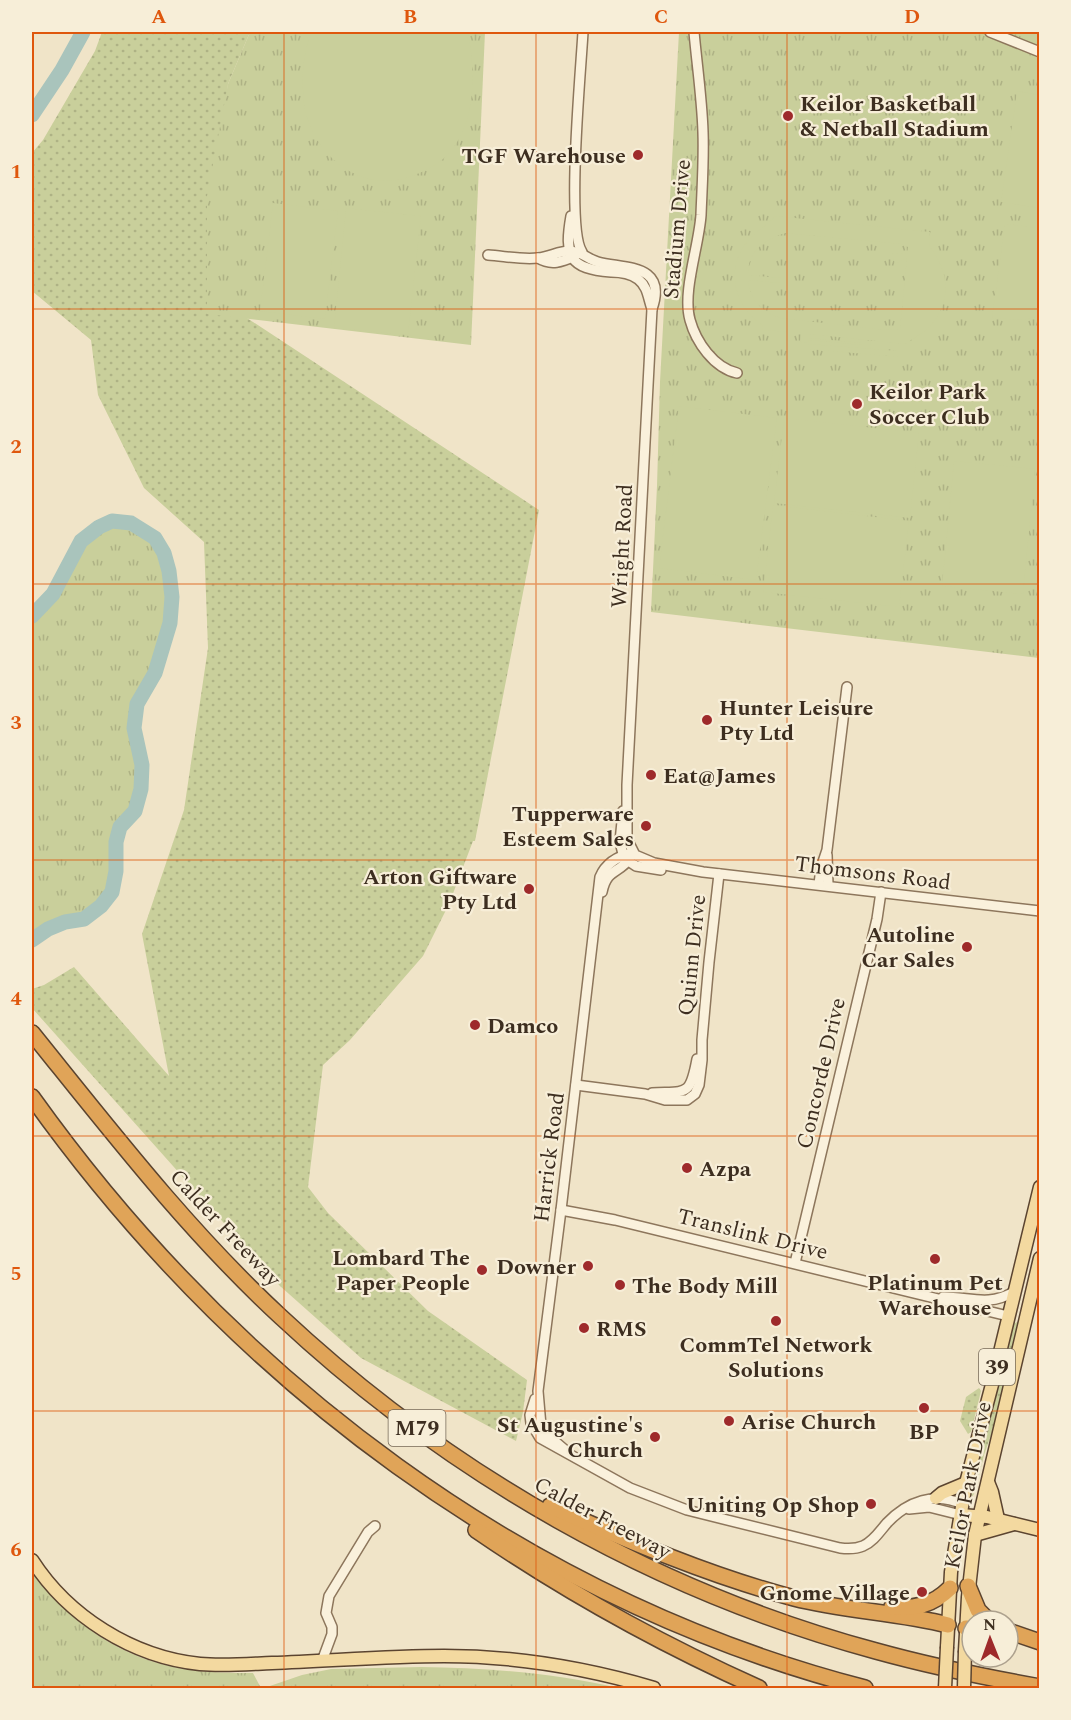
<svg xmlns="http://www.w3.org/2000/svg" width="1071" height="1720" font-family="Spectral,serif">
	<defs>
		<pattern id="grass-dots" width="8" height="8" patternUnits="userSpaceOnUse" patternTransform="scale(1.5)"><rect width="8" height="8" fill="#c9cf9b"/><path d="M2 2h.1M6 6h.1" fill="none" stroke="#aeb285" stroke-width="1.8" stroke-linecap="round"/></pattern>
		<pattern id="park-tufts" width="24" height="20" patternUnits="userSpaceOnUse" patternTransform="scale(1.5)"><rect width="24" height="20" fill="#c9cf9b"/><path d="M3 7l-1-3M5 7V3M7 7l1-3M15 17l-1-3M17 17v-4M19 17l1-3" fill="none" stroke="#aeb285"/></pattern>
	</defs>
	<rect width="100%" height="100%" fill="#f0e4c8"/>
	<g fill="url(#grass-dots)">
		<path d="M102 32H250L228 84 207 313 247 318 539 510 475 841H473L449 904 423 956 350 1040 323 1065 308 1187 328 1213 428 1311 527 1380 523 1412 516 1441 361 1358 280 1286 32 1008V989L44 985 74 967 169 1076 142 934 184 810 208 648 204 542 144 488 98 395 91 340 32 291V153L43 140 95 51Z"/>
		<path d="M1019 1321 997 1418 984 1455 975 1492 972 1497 971 1490 1011 1325Z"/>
		<path d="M979 1388 981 1391 971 1432 968 1434 960 1421 966 1397Z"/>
	</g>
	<g fill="url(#park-tufts)">
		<path d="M250 32H485L471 345 207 314V196L228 84Z"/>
		<path d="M679 32H1039V658L651 612 657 486 660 382Z"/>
		<path d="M112 521 131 523 155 538 164 553 169 571 172 597 170 623 155 673 137 704 134 728 142 765 141 789 135 811 120 827 116 842V871L112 892 101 906 84 919 65 922 48 929 32 940V616C39 608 48 601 54 592 74 560 73 537 112 521Z"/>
		<path d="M32 1573C69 1622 122 1659 184 1669 207 1673 230 1673 253 1673L261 1688H32Z"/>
		<path d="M421 1667C488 1668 553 1673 619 1688H264L302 1675 331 1669Z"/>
	</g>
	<g fill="#c9cf9b" fill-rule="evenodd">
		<path d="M312 32H468C475 70 477 118 451 151 442 162 430 169 417 174 359 200 303 148 303 90 302 70 304 50 312 32Z"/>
		<path d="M1017 91 1039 95V208L1001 202Z"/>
		<path d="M273 203 338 211 325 319 260 311Z"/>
		<path d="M346 208 421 216 408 335 334 328Z"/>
		<path d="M776 216 930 232 929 246C949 270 952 300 932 324 925 332 914 338 905 344L809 334V338L862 343V340L871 341 870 349 862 348V345L809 340 808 343 800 342 801 333 763 330 762 325C738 309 726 276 742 249 750 236 764 227 776 216ZM785 233 901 244 908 247 907 254 892 253 895 264 907 258 900 329 885 330 780 318C761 311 751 301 748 280L781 283V278L748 275C747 252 765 239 785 233Z"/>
		<path d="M1005 224 1039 228V316L1022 320 992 318Z"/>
		<path d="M808 344 900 351V357L808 349Z"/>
		<path d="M679 406 777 418 756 580 659 568Z"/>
		<path d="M784 418 919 433 910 518 774 503Z"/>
		<path d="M954 461 1035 469 1023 594 942 586Z"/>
		<path d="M773 505 909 521 899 607 763 592Z"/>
	</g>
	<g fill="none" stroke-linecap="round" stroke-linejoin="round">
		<g stroke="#a9c4bc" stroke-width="15">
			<path d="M32 115 62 70 83 32"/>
			<path d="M32 616 53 594 81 541 99 527 112 521 131 523 155 538 164 553 169 571 172 597 170 623 155 673 137 704 134 728 142 765 141 789 135 811 120 827 116 842V871L112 892 101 906 84 919 65 922 48 929 32 940"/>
		</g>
		<defs>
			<g id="minor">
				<path d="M694 32C697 65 702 99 703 132 704 160 702 188 701 215 699 246 682 292 690 320 696 342 714 368 737 373"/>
				<path d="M990 32 1040 52"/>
				<path d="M571 216C564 256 569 269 611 272 620 272 631 274 638 279 648 287 648 298 652 309"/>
				<path d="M582 252C566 228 581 69 583 32"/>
				<path d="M488 255C504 256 522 260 538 258 549 257 559 251 569 251 582 251 587 259 598 262 624 269 668 263 652 309L627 785V839L635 855 654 863 703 872 1040 911"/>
				<path d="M538 258C551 266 562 262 575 256"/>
				<path d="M623 811 620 842 624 858 636 866 661 870"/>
				<path d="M827 855 828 885"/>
				<path d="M819 884 821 868 827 850 847 687"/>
				<path d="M602 892C607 868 619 874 630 858"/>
				<path d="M576 1085 645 1094 665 1100H687L695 1094 699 1085 702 1060V1040L709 962 719 874"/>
				<path d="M652 1093C687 1091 690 1097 697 1059"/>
				<path d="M561 1210 615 1220 1008 1316"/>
				<path d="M795 1263 877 919 881 892"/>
				<path d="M943 1297C971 1297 987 1307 1014 1292"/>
				<path d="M535 1399 530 1415 531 1423 540 1438 630 1488 687 1510 840 1548C848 1549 856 1549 863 1546 873 1542 880 1531 887 1523 908 1501 934 1492 963 1504"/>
				<path d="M565 1450 545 1433 541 1426 538 1391 561 1210 600 877C606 863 618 856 633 853"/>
				<path d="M909 1509 929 1507 961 1515"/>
				<path d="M322 1661 332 1634V1627L326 1613 329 1596 368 1532 375 1526"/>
			</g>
			<g id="major">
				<path d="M988 1482 992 1492 998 1519"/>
				<path d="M936 1498 942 1493 966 1483"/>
				<path d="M961 1515 987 1517 1040 1530"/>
				<path d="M975 1535 1014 1524"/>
				<path d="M32 1560C68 1616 132 1657 200 1664 224 1666 248 1664 272 1663 330 1661 387 1656 444 1656 516 1656 586 1668 654 1688"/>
				<path d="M947 1647 951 1572 966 1483 994 1377 1040 1187"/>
				<path d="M965 1651 968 1597 975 1535 1040 1258"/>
			</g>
			<g id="highway">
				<path d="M32 1033C111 1131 188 1231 281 1317 449 1474 654 1591 876 1651 930 1666 984 1677 1040 1687"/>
				<path d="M32 1097C235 1381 525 1600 865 1688"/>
				<path d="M550 1506C629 1541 710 1576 794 1598 845 1611 897 1612 948 1625"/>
				<path d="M476 1530C565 1591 661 1644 759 1688"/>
				<path d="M968 1586 978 1610 989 1621"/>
				<path d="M892 1607C915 1609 933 1605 950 1588"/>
				<path d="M966 1628 972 1629"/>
				<path d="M1008 1631 1040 1642"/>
			</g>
		</defs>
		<use href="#minor" stroke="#8d765c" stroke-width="12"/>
		<use href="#major" stroke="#5b4430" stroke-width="15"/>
		<use href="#highway" stroke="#5b4430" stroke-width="18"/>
		<use href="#minor" stroke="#faf1dc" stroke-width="9"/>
		<use href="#major" stroke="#f3d9a0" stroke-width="12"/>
		<use href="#highway" stroke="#e0a458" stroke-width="15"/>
		<defs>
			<g id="major-bridge">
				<path d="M945 1688 947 1647"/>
				<path d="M964 1688 965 1651"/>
			</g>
		</defs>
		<use href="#major-bridge" stroke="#5b4430" stroke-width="15" stroke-linecap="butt"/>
		<use href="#major-bridge" stroke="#f3d9a0" stroke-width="12"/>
	</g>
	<path fill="none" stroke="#df570d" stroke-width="1.5" stroke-opacity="0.55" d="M284 32V1688M536 32V1688M787 32V1688M32 309H1040M32 584H1040M32 860H1040M32 1136H1040M32 1411H1040"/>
	<g fill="#9e2a2b" stroke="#f7eed8" stroke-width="2">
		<circle cx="788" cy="116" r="6"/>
		<circle cx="638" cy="155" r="6"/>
		<circle cx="857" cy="404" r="6"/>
		<circle cx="707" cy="720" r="6"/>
		<circle cx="651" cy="775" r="6"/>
		<circle cx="646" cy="826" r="6"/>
		<circle cx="529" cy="889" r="6"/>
		<circle cx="967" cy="947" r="6"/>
		<circle cx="475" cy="1025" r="6"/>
		<circle cx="687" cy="1168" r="6"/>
		<circle cx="935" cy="1259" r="6"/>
		<circle cx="588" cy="1266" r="6"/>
		<circle cx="482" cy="1270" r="6"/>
		<circle cx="620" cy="1285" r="6"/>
		<circle cx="776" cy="1321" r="6"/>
		<circle cx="584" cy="1328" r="6"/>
		<circle cx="924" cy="1408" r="6"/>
		<circle cx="729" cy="1421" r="6"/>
		<circle cx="655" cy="1437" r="6"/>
		<circle cx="871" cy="1504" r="6"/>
		<circle cx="922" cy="1592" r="6"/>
	</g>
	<g text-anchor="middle" stroke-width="4.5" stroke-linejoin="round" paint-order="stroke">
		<g fill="#f7eed8" stroke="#756857" stroke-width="1.5">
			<rect x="979" y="1349" width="36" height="36" rx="4.5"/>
			<rect x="388.5" y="1410" width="57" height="36" rx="4.5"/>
		</g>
		<g font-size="21" font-weight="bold" fill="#3d2e20">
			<text x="997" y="1374">39</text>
			<text x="417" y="1435">M79</text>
		</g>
		<g font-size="22" font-weight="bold" fill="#3d2e20" stroke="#f7eed8" text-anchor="start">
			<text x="800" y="111">Keilor Basketball<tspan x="800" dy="25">&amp; Netball Stadium</tspan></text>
			<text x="626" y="163" text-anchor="end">TGF Warehouse</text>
			<text x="869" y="399">Keilor Park<tspan x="869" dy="25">Soccer Club</tspan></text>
			<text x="719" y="715">Hunter Leisure<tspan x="719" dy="25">Pty Ltd</tspan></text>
			<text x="663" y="783">Eat@James</text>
			<text x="634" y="821" text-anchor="end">Tupperware<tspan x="634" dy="25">Esteem Sales</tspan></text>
			<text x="517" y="884" text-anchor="end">Arton Giftware<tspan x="517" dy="25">Pty Ltd</tspan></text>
			<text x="955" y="942" text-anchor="end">Autoline<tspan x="955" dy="25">Car Sales</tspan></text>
			<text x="487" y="1033">Damco</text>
			<text x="699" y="1176">Azpa</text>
			<text x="470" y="1265" text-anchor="end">Lombard The<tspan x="470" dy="25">Paper People</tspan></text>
			<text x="576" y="1274" text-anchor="end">Downer</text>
			<text x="935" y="1290" text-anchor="middle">Platinum Pet<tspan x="935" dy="25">Warehouse</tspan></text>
			<text x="632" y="1293">The Body Mill</text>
			<text x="596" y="1336">RMS</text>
			<text x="776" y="1352" text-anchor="middle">CommTel Network<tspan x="776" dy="25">Solutions</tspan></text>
			<text x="741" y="1429">Arise Church</text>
			<text x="643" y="1432" text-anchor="end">St Augustine's<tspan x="643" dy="25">Church</tspan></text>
			<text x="924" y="1439" text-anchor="middle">BP</text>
			<text x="859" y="1512" text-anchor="end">Uniting Op Shop</text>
			<text x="910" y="1600" text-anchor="end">Gnome Village</text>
		</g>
		<g font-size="22" fill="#3d2e20" stroke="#f7eed8">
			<text transform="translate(676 229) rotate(-85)" y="8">Stadium Drive</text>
			<text transform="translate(621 546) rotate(-87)" y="8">Wright Road</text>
			<text transform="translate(873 872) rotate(7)" y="8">Thomsons Road</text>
			<text transform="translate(691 955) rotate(-84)" y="8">Quinn Drive</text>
			<text transform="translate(820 1073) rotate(-77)" y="8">Concorde Drive</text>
			<text transform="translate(548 1157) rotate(-83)" y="8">Harrick Road</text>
			<text transform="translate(226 1227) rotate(47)" y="8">Calder Freeway</text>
			<text transform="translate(753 1233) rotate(14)" y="8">Translink Drive</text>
			<text transform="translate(967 1485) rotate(-79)" y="8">Keilor Park Drive</text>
			<text transform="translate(603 1517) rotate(28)" y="8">Calder Freeway</text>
		</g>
	</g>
	<rect width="1071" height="1720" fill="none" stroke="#f7eed8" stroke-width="66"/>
	<g transform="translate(990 1639) rotate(359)"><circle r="28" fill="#f7eed8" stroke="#ada18e" stroke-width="1.5"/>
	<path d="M0-4.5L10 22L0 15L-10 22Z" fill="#9e2a2b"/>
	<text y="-9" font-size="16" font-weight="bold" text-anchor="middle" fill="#3d2e20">N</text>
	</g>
	<rect x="33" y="33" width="1005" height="1654" fill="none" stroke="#df570d" stroke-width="2"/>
	<g font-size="20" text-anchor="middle" font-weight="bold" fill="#df570d">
		<text x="159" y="23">A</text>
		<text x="410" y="23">B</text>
		<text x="661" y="23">C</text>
		<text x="912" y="23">D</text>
		<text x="16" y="178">1</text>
		<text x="16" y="453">2</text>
		<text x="16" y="729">3</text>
		<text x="16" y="1005">4</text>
		<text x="16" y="1280">5</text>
		<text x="16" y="1556">6</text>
	</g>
</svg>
